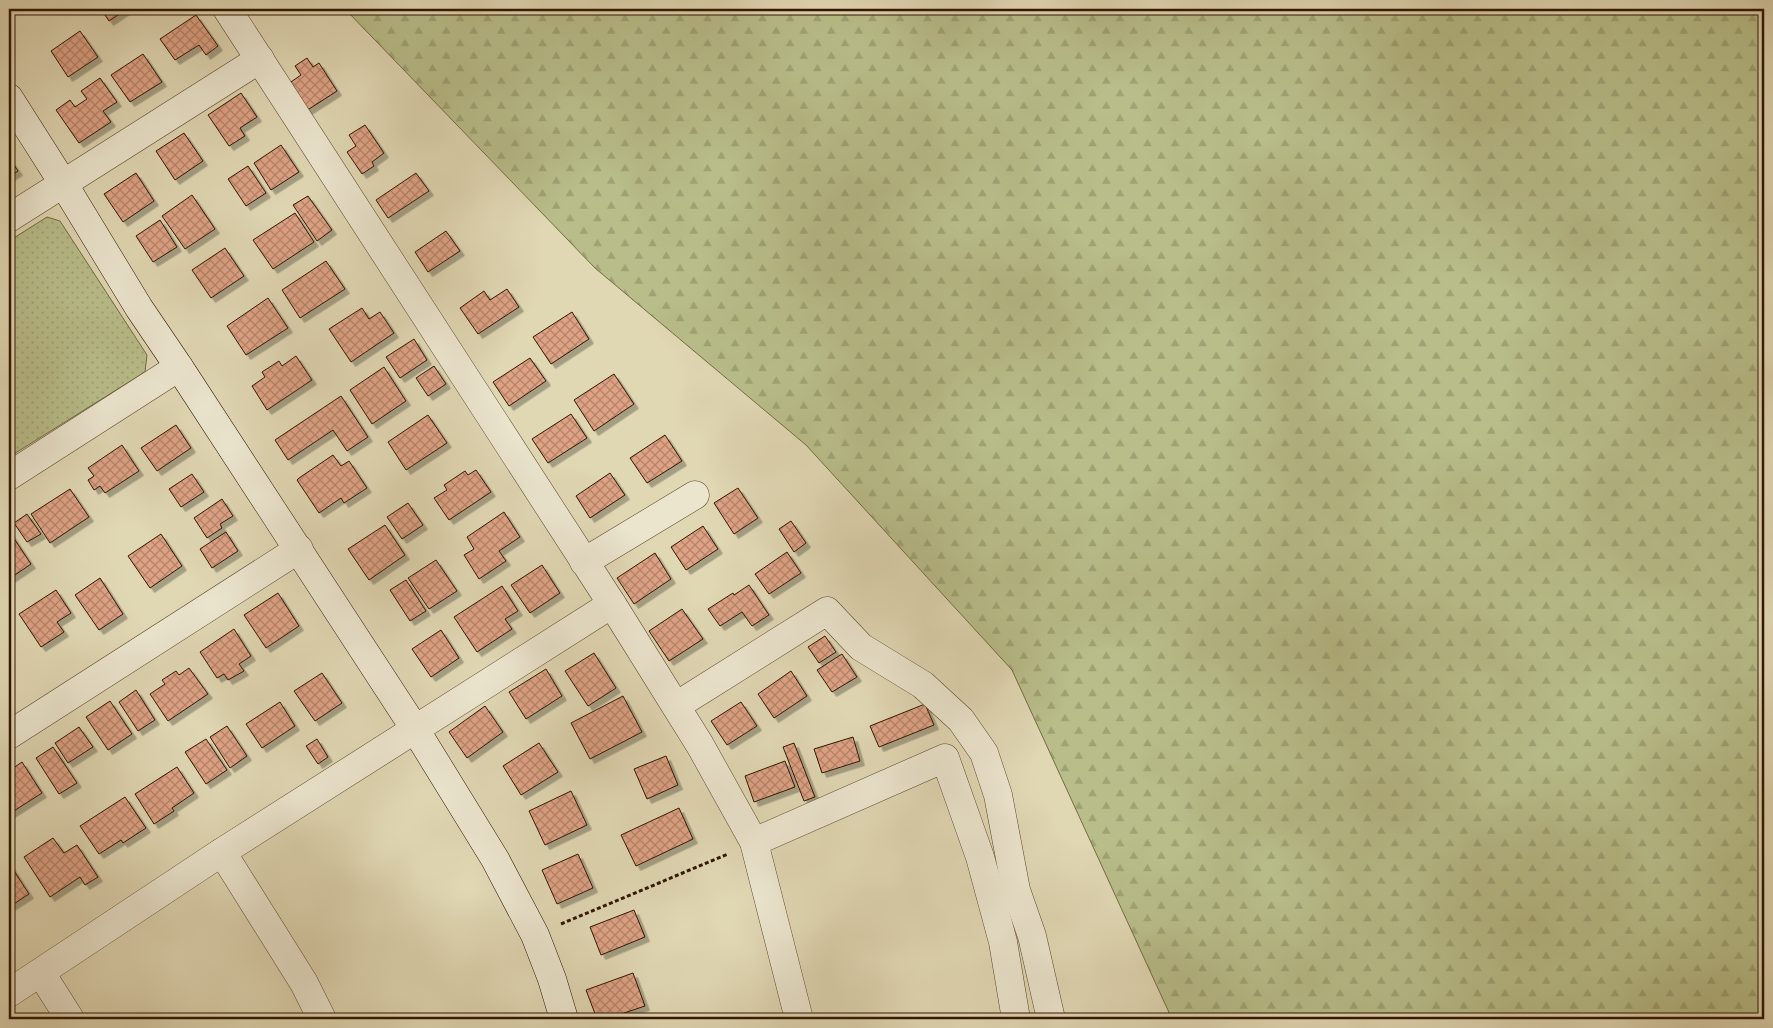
<svg xmlns="http://www.w3.org/2000/svg" width="1773" height="1028" font-family="'Libre Caslon Text',serif">
	<defs>
		<pattern id="forest-firs" width="22" height="20" patternUnits="userSpaceOnUse" patternTransform="scale(1.25)"><rect width="22" height="20" fill="#b8bd89"/><path d="M5 1l3.5 6h-7zM16 11l3.5 6h-7z" fill="#9fa274"/></pattern>
		<pattern id="park-dots" width="8" height="8" patternUnits="userSpaceOnUse" patternTransform="scale(1.25)"><rect width="8" height="8" fill="#b8bd89"/><path d="M2 2h.1M6 6h.1" fill="none" stroke="#9fa274" stroke-width="1.8" stroke-linecap="round"/></pattern>
		<pattern id="building-cross-hatch" width="8" height="8" patternUnits="userSpaceOnUse" patternTransform="scale(1.25)"><rect width="8" height="8" fill="#dea285"/><path d="M0 0l8 8M0 8l8-8" fill="none" stroke="#b5836a"/></pattern>
		<filter id="shadow"><feDropShadow dx="4.5" dy="4.5" stdDeviation="0" flood-color="#0004"/></filter>
	</defs>
	<rect width="100%" height="100%" fill="#e0d7b3"/>
	<filter id="stains"><feTurbulence type="fractalNoise" baseFrequency=".004" numOctaves="4"/><feColorMatrix values="0 0 0 0 .2 0 0 0 0 .09 0 0 0 0 .02 0 0 0 .5 -.17"/></filter>
	<radialGradient id="worn" r=".72"><stop offset=".6" stop-color="#630" stop-opacity="0"/><stop offset="1" stop-color="#630" stop-opacity=".3"/></radialGradient>
	<path fill="url(#forest-firs)" stroke="#746a44" d="M345 9H1764V1019H1172L1012 670 806 445 595 268Z"/>
	<path fill="url(#park-dots)" stroke="#746a44" d="M47 217 60 221 147 355 145 372 9 457V241Z"/>
	<g fill="url(#building-cross-hatch)" stroke="#311600" filter="url(#shadow)">
		<path d="M101 9H127L109 21Z"/>
		<path d="M196 15 218 46 206 55 199 45 175 60 160 39Z"/>
		<path d="M80 31 98 57 68 77 51 51Z"/>
		<path d="M143 54 162 82 130 102 111 75Z"/>
		<path d="M307 58 313 67 319 63 337 91 306 111 288 84 301 75 295 66Z"/>
		<path d="M100 78 117 102 103 111 111 122 79 143 56 110 70 100 75 107 87 99 81 91Z"/>
		<path d="M241 93 257 117 240 128 245 136 229 146 208 115Z"/>
		<path d="M365 125 384 153 372 162 374 166 362 174 347 152 356 146 349 135Z"/>
		<path d="M184 133 203 161 175 180 156 151Z"/>
		<path d="M281 145 299 172 271 190 254 163Z"/>
		<path d="M9 158 18 171 9 177Z"/>
		<path d="M248 166 266 193 246 206 228 179Z"/>
		<path d="M136 173 154 201 123 222 104 194Z"/>
		<path d="M416 173 429 191 388 218 376 200Z"/>
		<path d="M192 195 215 229 185 249 162 216Z"/>
		<path d="M308 196 332 230 317 241 293 205Z"/>
		<path d="M295 213 314 242 273 269 253 240Z"/>
		<path d="M160 220 177 247 153 262 136 236Z"/>
		<path d="M446 231 460 251 428 272 415 252Z"/>
		<path d="M225 248 244 276 211 298 192 270Z"/>
		<path d="M326 261 345 289 300 318 282 290Z"/>
		<path d="M507 289 519 307 478 334 460 308 484 291 490 300Z"/>
		<path d="M268 298 288 328 246 355 227 326Z"/>
		<path d="M362 308 369 319 380 312 394 333 351 362 329 329Z"/>
		<path d="M572 312 589 339 551 364 533 337Z"/>
		<path d="M414 339 427 360 400 378 386 357Z"/>
		<path d="M296 356 312 380 267 410 252 386 265 377 262 372 279 361 282 366Z"/>
		<path d="M530 358 546 381 509 406 493 382Z"/>
		<path d="M434 366 446 384 428 396 416 378Z"/>
		<path d="M384 367 406 401 372 424 350 390Z"/>
		<path d="M614 374 634 404 594 431 574 400Z"/>
		<path d="M341 396 368 437 347 451 333 430 288 460 275 440Z"/>
		<path d="M571 414 587 438 548 463 532 439Z"/>
		<path d="M428 415 447 443 406 470 388 442Z"/>
		<path d="M176 425 191 448 157 471 141 448Z"/>
		<path d="M665 435 682 461 647 483 630 458Z"/>
		<path d="M122 445 139 471 105 493 100 486 94 490 88 480 94 476 88 468Z"/>
		<path d="M333 455 341 466 349 461 367 488 344 503 341 498 319 513 297 480 299 478Z"/>
		<path d="M476 470 491 492 449 520 434 498 447 490 444 485 465 471 468 475Z"/>
		<path d="M610 473 625 495 590 518 576 496Z"/>
		<path d="M192 474 204 492 181 507 169 489Z"/>
		<path d="M738 488 758 518 734 534 714 503Z"/>
		<path d="M70 489 89 517 50 543 31 514Z"/>
		<path d="M222 499 233 516 220 524 222 528 207 538 194 518Z"/>
		<path d="M408 503 423 525 402 539 387 517Z"/>
		<path d="M504 512 520 537 499 551 506 561 479 579 464 555 474 549 467 537Z"/>
		<path d="M27 514 41 534 27 542 14 523Z"/>
		<path d="M791 521 806 543 794 552 779 529Z"/>
		<path d="M385 525 405 555 369 580 348 549Z"/>
		<path d="M703 526 718 549 686 570 671 547Z"/>
		<path d="M9 531 31 564 9 579Z"/>
		<path d="M226 532 238 551 212 568 200 549Z"/>
		<path d="M161 534 182 566 150 588 128 556Z"/>
		<path d="M787 552 801 573 769 594 755 574Z"/>
		<path d="M655 553 671 579 634 604 617 578Z"/>
		<path d="M436 560 457 591 429 609 408 578Z"/>
		<path d="M542 565 560 593 530 613 511 585Z"/>
		<path d="M100 578 123 614 99 630 75 595Z"/>
		<path d="M406 580 426 611 410 621 390 590Z"/>
		<path d="M749 585 769 615 752 626 742 612 720 626 708 609 733 593 734 595Z"/>
		<path d="M502 586 518 611 505 619 512 629 477 652 454 617Z"/>
		<path d="M56 590 71 613 57 622 64 632 41 647 19 614Z"/>
		<path d="M278 593 299 626 266 648 244 615Z"/>
		<path d="M682 609 703 639 669 661 649 631Z"/>
		<path d="M234 629 251 656 239 664 244 671 228 680 224 674 217 678 200 652Z"/>
		<path d="M441 630 459 658 431 677 412 649Z"/>
		<path d="M825 636 836 652 819 663 808 647Z"/>
		<path d="M594 653 616 688 588 706 565 671Z"/>
		<path d="M842 654 857 677 832 692 817 670Z"/>
		<path d="M189 668 208 694 168 721 150 694 165 684 162 680 176 671 179 675Z"/>
		<path d="M546 669 562 696 526 719 509 692Z"/>
		<path d="M791 671 807 696 774 718 758 694Z"/>
		<path d="M322 673 342 703 315 721 294 691Z"/>
		<path d="M136 690 155 720 138 731 119 702Z"/>
		<path d="M623 696 642 732 590 759 571 723Z"/>
		<path d="M110 701 132 734 108 750 86 717Z"/>
		<path d="M280 702 295 726 262 748 246 724Z"/>
		<path d="M741 702 757 726 727 745 711 721Z"/>
		<path d="M925 704 934 725 879 747 870 726Z"/>
		<path d="M485 706 503 732 467 758 449 732Z"/>
		<path d="M227 726 247 756 230 768 210 737Z"/>
		<path d="M79 727 93 747 68 763 55 743Z"/>
		<path d="M853 737 860 761 822 773 814 749Z"/>
		<path d="M206 739 227 770 206 784 185 752Z"/>
		<path d="M317 739 328 757 318 764 306 746Z"/>
		<path d="M539 743 558 772 521 795 503 766Z"/>
		<path d="M794 743 815 797 804 801 783 747Z"/>
		<path d="M53 747 77 783 59 794 36 758Z"/>
		<path d="M666 756 678 785 647 799 634 769Z"/>
		<path d="M785 761 795 787 754 802 745 776Z"/>
		<path d="M22 762 42 793 9 814V771Z"/>
		<path d="M177 767 194 793 172 808 174 811 154 824 135 794Z"/>
		<path d="M571 791 587 825 545 845 529 811Z"/>
		<path d="M125 797 146 828 123 843 121 840 99 854 80 826Z"/>
		<path d="M679 808 693 839 636 866 621 835Z"/>
		<path d="M53 838 64 853 77 845 98 877 85 885 80 877 50 897 24 857Z"/>
		<path d="M578 854 593 888 557 904 542 870Z"/>
		<path d="M9 863 29 894 9 907Z"/>
		<path d="M634 910 645 937 601 955 590 927Z"/>
		<path d="M633 973 645 1006 606 1019H597L586 990Z"/>
	</g>
	<g fill="none" stroke-linecap="round" stroke-linejoin="round">
		<defs>
			<g id="street">
				<path d="M227 9 612 604 700 745 754 842 799 1019"/>
				<path d="M9 218 260 59"/>
				<path d="M9 476 179 367"/>
				<path d="M584 562 695 495"/>
				<path d="M676 706 827 611 861 647 923 685 961 720 984 753 998 795 1016 890 1032 936 1051 1019"/>
				<path d="M9 735 299 549"/>
				<path d="M754 842 945 758 980 857 1003 942 1016 1019"/>
				<path d="M222 852 304 983 322 1019"/>
				<path d="M41 973 70 1019"/>
				<path d="M9 993 222 852 612 604"/>
			</g>
			<path id="secondary" d="M9 98 63 183 139 308 179 367 415 729 495 859 535 935 552 979 564 1019"/>
		</defs>
		<use href="#street" stroke="#5d462d" stroke-width="29"/>
		<use href="#secondary" stroke="#311600" stroke-width="29"/>
		<path stroke="#311600" stroke-width="3" stroke-dasharray="4 2.5" stroke-linecap="butt" d="M561 924 728 854"/>
		<use href="#street" stroke="#ebe5ce" stroke-width="28"/>
		<use href="#secondary" stroke="#ebe5ce" stroke-width="28"/>
	</g>
	<rect width="1773" height="1028" fill="none" stroke="#e0d7b3" stroke-width="30"/>
	<rect x="10" y="10" width="1753" height="1008" fill="none" stroke="#311600" stroke-width="2.5"/>
	<rect x="15" y="15" width="1743" height="998" fill="none" stroke="#311600"/>
	<rect width="100%" height="100%" filter="url(#stains)"/>
	<rect width="100%" height="100%" fill="url(#worn)"/>
</svg>
